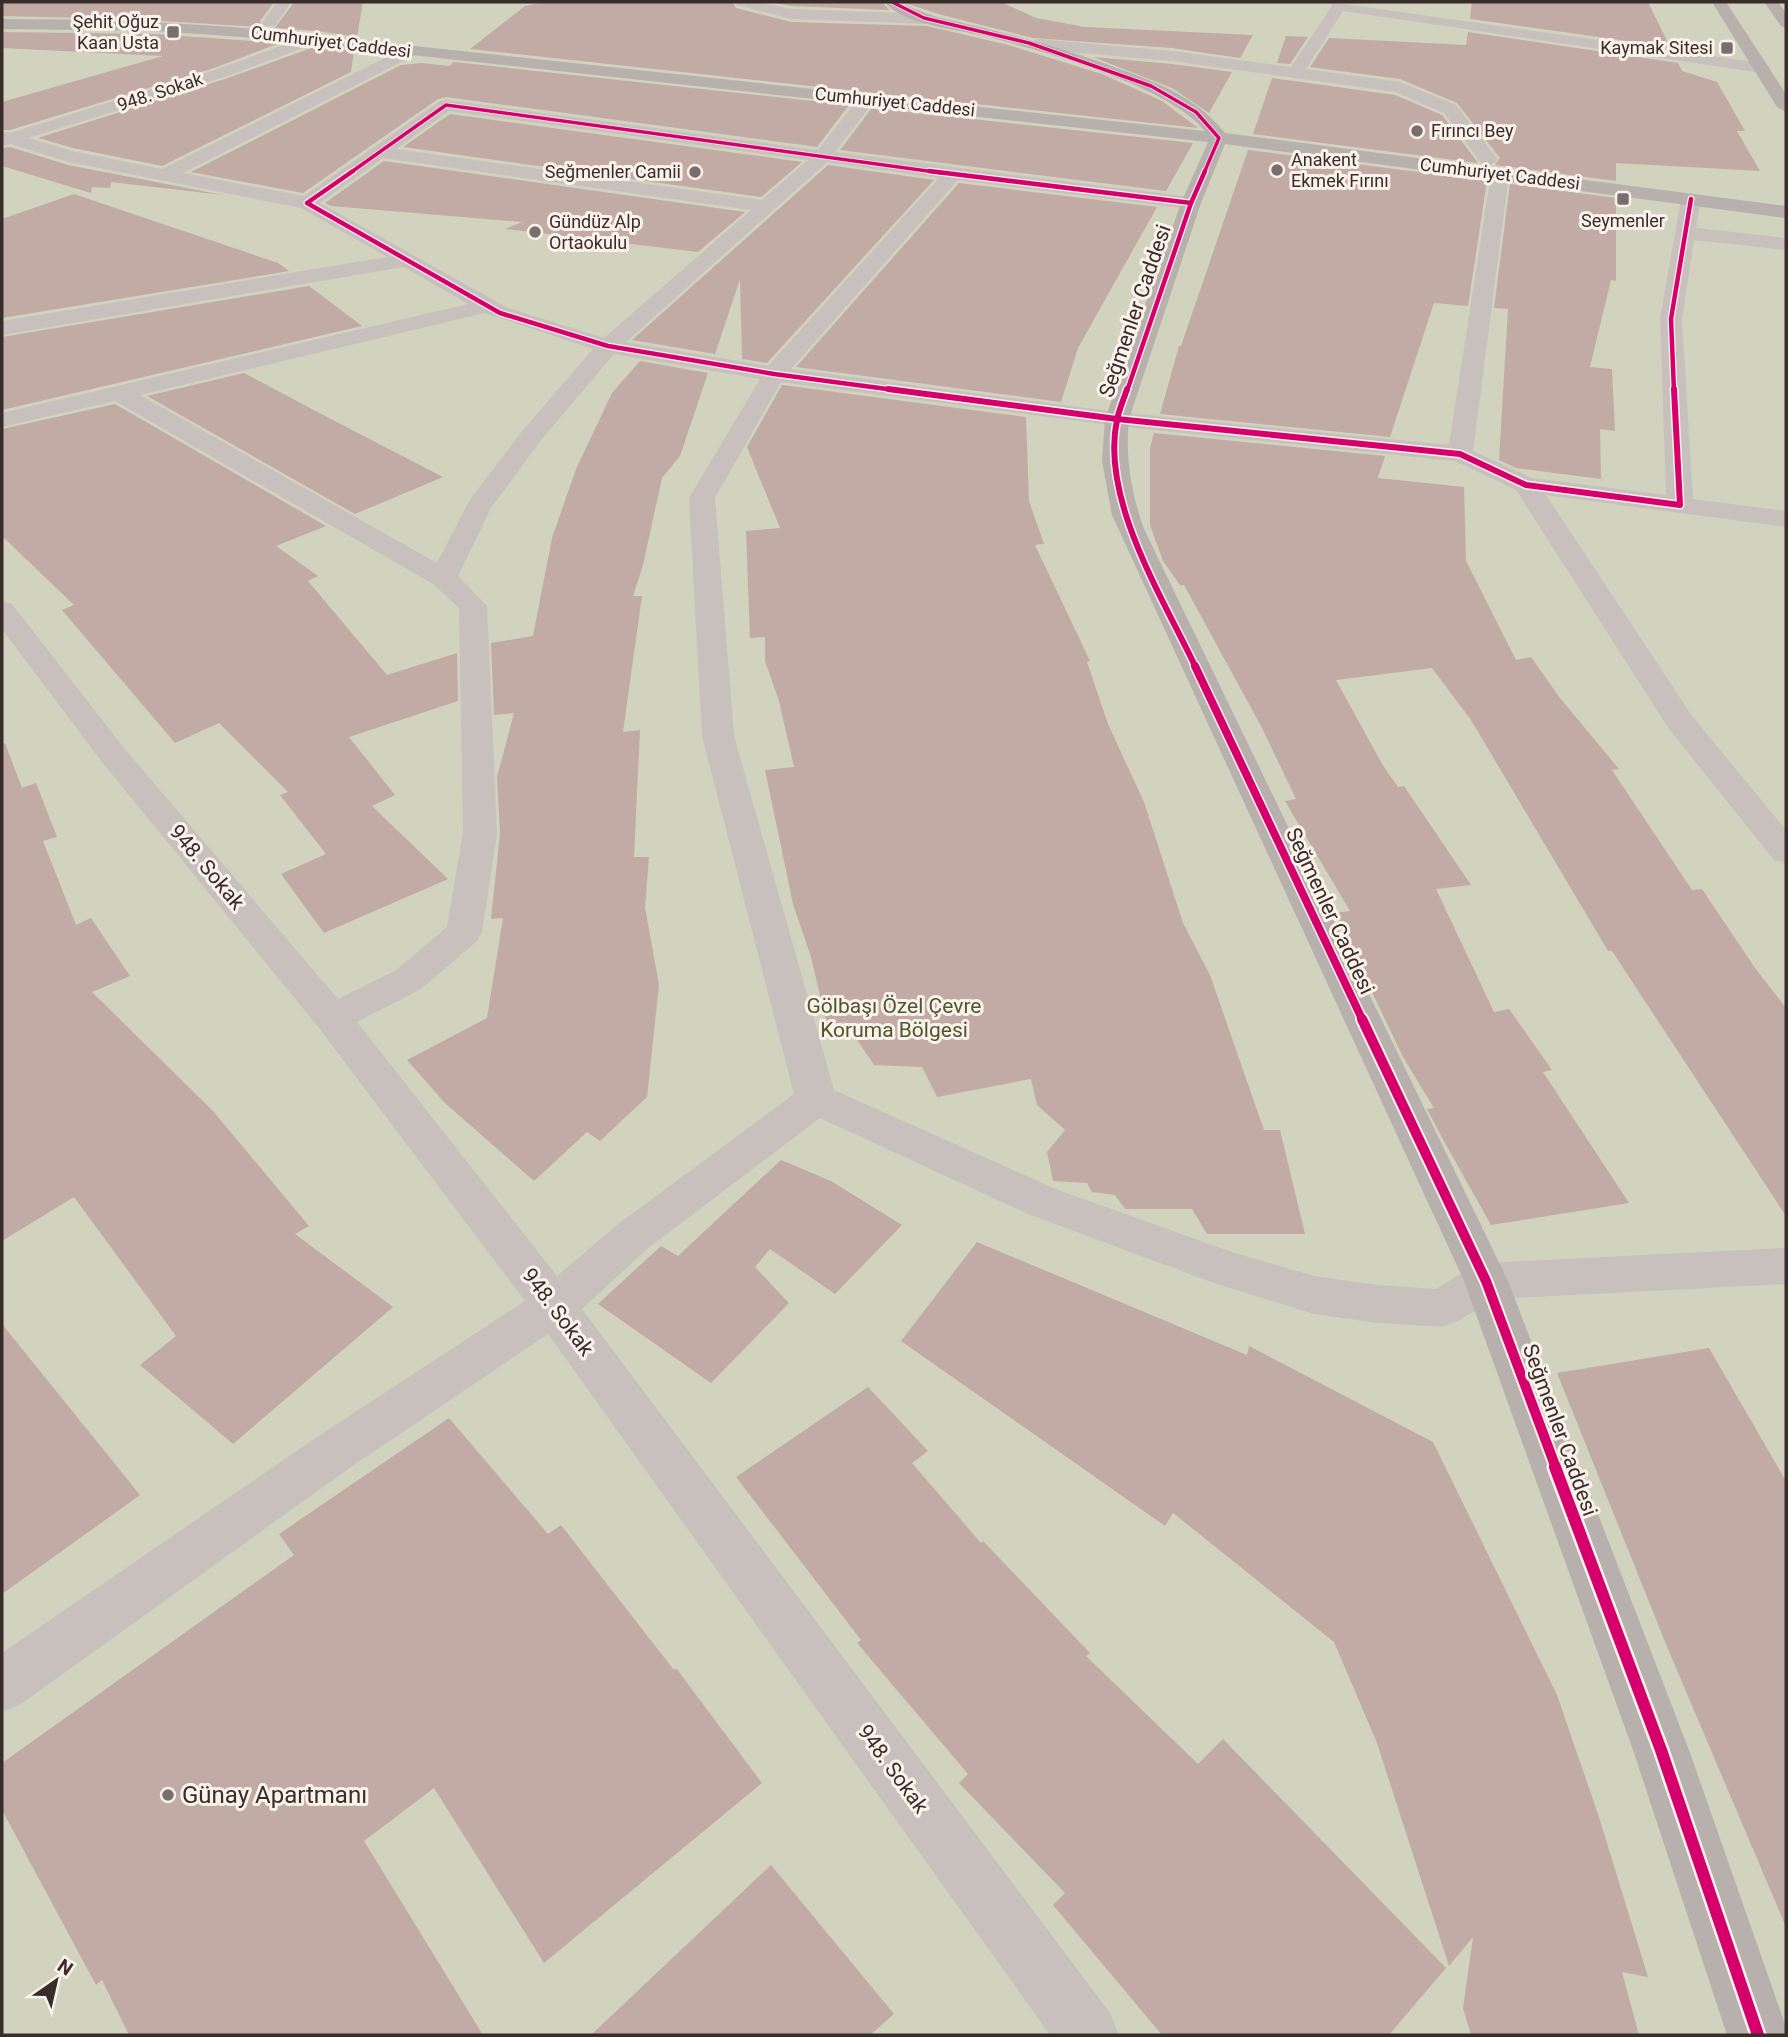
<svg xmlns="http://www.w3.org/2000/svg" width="1788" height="2037" font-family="Roboto,sans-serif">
	<rect width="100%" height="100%" fill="#eee8e4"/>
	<rect fill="#d1d3be" x="2" y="2" width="1784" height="2033"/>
	<g fill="#c2aba5">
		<path d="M2 2H274L260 21 262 27 129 19 2 16Z"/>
		<path d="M294 2H363L357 37 317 31 275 28Z"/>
		<path d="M545 2H732L736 8 791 22 927 26 1008 45 1102 74 1162 101 1198 128 470 49 525 6Z"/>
		<path d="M770 2H882L889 10 791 6Z"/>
		<path d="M902 2H1001L1036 18 1085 27 1253 35 1240 58 1172 48 1033 38 942 15Z"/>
		<path d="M1472 2H1648L1670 47 1470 19Z"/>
		<path d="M2 32 155 34 280 43 214 68 10 130H2V102L163 56 2 48Z"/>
		<path d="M1468 32 1678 63 1682 71 1717 82 1745 131H1737L1760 171 1616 163V181L1495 165 1500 158 1457 103 1400 79 1310 67 1329 38 1466 45Z"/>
		<path d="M1286 36 1308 37 1290 64 1277 63Z"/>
		<path d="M314 47 354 51 351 72 162 166 73 148 38 138 228 78Z"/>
		<path d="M1093 57 1172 64 1232 72 1209 113 1172 88Z"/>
		<path d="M454 62 849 105 817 147 446 97 438 99 303 193 191 172 401 65 422 63 449 66Z"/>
		<path d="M1272 78 1395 95 1442 115 1478 163 1253 134Z"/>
		<path d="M872 108 1193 143 1166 191 840 150Z"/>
		<path d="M450 114 802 162 761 197 403 147Z"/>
		<path d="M10 147 68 165 223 195 111 182 110 188 92 187 91 193 2 166V148Z"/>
		<path d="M1248 150 1487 181 1468 306 1434 303 1390 437 1160 414 1179 346H1181Z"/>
		<path d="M384 161 745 212 698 252 505 229 522 222 331 206 325 203Z"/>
		<path d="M828 165 934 180 767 363 742 359 740 279 715 354 632 340Z"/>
		<path d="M959 183 1157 207 1078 348 1061 402 796 367Z"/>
		<path d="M1510 184 1616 198V281L1611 280 1590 367 1612 369 1615 431 1600 429 1601 479 1516 468 1499 460 1508 309 1494 308Z"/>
		<path d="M74 194 278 263 289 271 2 318V219Z"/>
		<path d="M309 286 362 326 2 410V337Z"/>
		<path d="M640 361 708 373 680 456 662 478 643 565 633 596H642L623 732 640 730 634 857H649L645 907 659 985 647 1097 600 1141 587 1132 534 1181 445 1103 407 1060 487 1018 503 918 491 919 500 833 497 777 514 713 494 715 491 643 533 636 552 538 576 469 612 393Z"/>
		<path d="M244 373 327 417 443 477 355 514 147 396Z"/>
		<path d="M782 385 1026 417 1029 501 1044 544 1035 545 1090 661 1087 662 1108 724 1144 802 1183 923 1210 975 1264 1130H1280L1305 1234H1207L1192 1209H1125L1115 1195 1092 1192 1087 1183 1053 1181 1047 1152 1065 1130 1037 1105 1031 1079 937 1097 922 1067 874 1065 845 1022 827 1025 811 957 793 904 765 770 794 767 779 701 765 661V637L750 638 746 531 780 528 747 447Z"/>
		<path d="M115 404 326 526 276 546 318 576 308 581 387 675 457 653 458 701 349 737 395 795 372 806 448 879 324 933 281 874 326 854 280 795 288 792 219 723 175 743 62 610 74 605 2 536V429Z"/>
		<path d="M1154 433 1385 456 1378 478 1464 487 1466 561 1516 660 1531 657 1560 698 1619 769 1612 770 1692 890 1702 889 1755 968 1786 1008V1216L1612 951H1608L1471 720 1432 668 1336 680 1382 764 1398 787 1404 786 1471 885 1436 889 1494 1012 1509 1009 1552 1070 1543 1072 1629 1203 1491 1225 1440 1134 1427 1109 1434 1108 1403 1057 1334 913 1350 911 1285 801 1296 799 1262 728 1184 585H1180L1163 561 1150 525V448Z"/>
		<path d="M5 743 22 788 36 783 57 837 43 841 76 925 91 918 130 976 92 992 213 1111 309 1226 295 1234 393 1307 233 1444 140 1365 176 1336 74 1197 2 1241V744Z"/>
		<path d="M781 1160 831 1181 902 1225 835 1294 770 1249 755 1267 789 1303 711 1383 598 1304 661 1246 678 1256Z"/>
		<path d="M977 1242 1247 1355 1249 1346 1433 1442 1557 1695 1599 1817 1648 1977 1622 1972 1639 2035H1471L1463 2008 1473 1937 1449 1966 1377 1743 1334 1642 1173 1513 1165 1526 901 1341Z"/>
		<path d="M2 1324 140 1495 2 1594Z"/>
		<path d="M1709 1348 1786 1481V1927L1668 1649 1557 1373Z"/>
		<path d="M868 1387 928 1451 912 1463 981 1543 983 1541 1090 1653 1086 1656 1198 1764 1223 1739 1446 1968 1389 2035H1162L1053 1905 1065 1893 959 1783 968 1774 857 1643 861 1640 736 1477Z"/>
		<path d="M449 1418 548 1534 561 1525 674 1670 676 1668 762 1783 544 1963 434 1788 364 1841 483 2035H129L102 1980 96 1985 2 1810V1763L294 1555 279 1534Z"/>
		<path d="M771 1865 894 2014 870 2035H591Z"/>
	</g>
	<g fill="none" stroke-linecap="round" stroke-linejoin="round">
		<g fill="#c7c0bc" fill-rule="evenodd">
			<path d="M277 2H291L275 26H265L262 23Z"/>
			<path d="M735 2H759L791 9 930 14 938 19 930 24 791 19 737 5Z"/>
			<path d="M1330 2 1762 63 1770 68 1762 73 1343 11 1306 69 1400 82 1456 105 1498 160 1489 166 1482 164 1444 113 1396 92 1172 61 1037 49 1029 44 1037 39 1172 51 1291 67 1332 6Z"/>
			<path d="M316 33 324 38 322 41 227 76 29 138 72 151 162 169 403 49H415L417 52 415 55 183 173 304 196 440 101 446 100 818 150 861 95 867 94 876 99 835 152 1191 197 1201 203 1191 209 958 180 791 369 1117 412 1449 445 1491 174 1500 168 1509 174 1473 451 1532 478 1666 495 1660 319 1681 199 1691 193 1701 199 1696 228 1786 238V250L1694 240 1682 319 1693 499 1786 511V527L1546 495 1692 716 1786 830V863L1774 860 1669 729 1516 490 1455 461 1117 426 781 382 715 498 734 736 834 1090 1058 1190 1235 1253 1314 1276 1378 1285 1436 1289 1470 1268 1486 1263 1786 1248V1284L1494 1299 1458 1321 1442 1327 1378 1323 1314 1314 1214 1283 1028 1214 820 1118 647 1249 582 1309 1110 2013 1119 2035H1050L548 1334 351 1467 21 1704 2 1712V1653L317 1437 525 1301 319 1028 102 762 2 629V601L12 604 124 748 338 999 395 971 447 927 463 833 459 608 433 584 115 401 2 427V413L468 304 404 267 2 335V321L387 257 301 208 69 162 10 144 2 146V132L10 133 215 70ZM449 111 808 160 762 200 396 149ZM383 158 751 210 604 338 508 308 320 203ZM827 162 939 178 768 366 626 342ZM485 313 593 349 523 430 469 501 437 563 140 395ZM614 354 760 379 689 498 702 736 794 1094 617 1225 557 1276 357 1022 421 989 477 941 482 932 497 833 487 606 458 576 491 508 541 440Z"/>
		</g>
		<g fill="#b8b0ac" fill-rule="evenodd">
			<path d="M885 2C906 2 920 13 941 18 997 31 1052 44 1106 64 1152 81 1194 94 1225 133L1786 206V218L1225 144 1201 203 1129 419C1125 458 1131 492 1144 529L1508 1281 1689 1750 1786 2027V2035H1727L1633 1750 1464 1281 1112 515 1102 461 1105 419 1181 203 1208 142 256 38 155 31 2 29V19C87 19 172 22 256 29L1205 131C1170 86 1041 50 985 36 957 29 902 25 885 2Z"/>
			<path d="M1712 2H1726L1786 94V112L1777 107Z"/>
			<path d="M1764 2H1778L1786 13V28L1781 26Z"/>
		</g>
		<defs>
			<g id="cycleway-far5">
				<path d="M892 2 924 18 1029 43 1151 86 1196 112 1219 138 1204 173"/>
				<path d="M350 173 446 105 942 173"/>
			</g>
			<g id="cycleway-far4">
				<path d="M353 171 307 203 500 313 608 346 774 374 902 391"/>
				<path d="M929 171 1191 203"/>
				<path d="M1127 391 1191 203 1205 171"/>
				<path d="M1674 391 1671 319 1691 199"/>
			</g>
			<g id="cycleway-far3">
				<path d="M888 389 1117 419 1460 454 1526 485 1680 505 1674 389"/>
				<path d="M1127 389C1124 399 1119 409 1117 420 1100 499 1163 598 1196 668"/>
			</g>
			<path id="cycleway-far2" d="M1195 666 1363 1021"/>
			<path id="cycleway-far1" d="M1362 1019 1486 1281 1556 1468"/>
			<path id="cycleway" d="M1555 1467 1661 1750 1758 2035"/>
		</defs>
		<use href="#cycleway-far5" stroke="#faf2eb" stroke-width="5"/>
		<use href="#cycleway-far4" stroke="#faf2eb" stroke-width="7"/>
		<use href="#cycleway-far3" stroke="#faf2eb" stroke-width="9"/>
		<use href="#cycleway-far2" stroke="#faf2eb" stroke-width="11"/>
		<use href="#cycleway-far1" stroke="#faf2eb" stroke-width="14"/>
		<use href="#cycleway" stroke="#faf2eb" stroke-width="17"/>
		<use href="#cycleway-far5" stroke="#d6006c" stroke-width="3.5"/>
		<use href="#cycleway-far4" stroke="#d6006c" stroke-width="4.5"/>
		<use href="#cycleway-far3" stroke="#d6006c" stroke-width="6"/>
		<use href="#cycleway-far2" stroke="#d6006c" stroke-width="8"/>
		<use href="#cycleway-far1" stroke="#d6006c" stroke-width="10"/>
		<use href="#cycleway" stroke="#d6006c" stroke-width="12"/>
	</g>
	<g fill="#786e6b" stroke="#faf2eb" stroke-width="2.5">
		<rect x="166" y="25" width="14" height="14" rx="3.5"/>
		<rect x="1720" y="41" width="14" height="14" rx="3.5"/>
		<circle cx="1417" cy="131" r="7"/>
		<circle cx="1277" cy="170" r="7"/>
		<circle cx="695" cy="172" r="7"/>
		<rect x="1616" y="192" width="14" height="14" rx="3.5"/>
		<circle cx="535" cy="232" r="7"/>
		<circle cx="168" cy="1795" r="7"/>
	</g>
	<g text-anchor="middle" stroke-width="6" stroke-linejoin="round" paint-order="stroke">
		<g font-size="18" fill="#392d2a" stroke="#faf2eb" text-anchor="end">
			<text x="159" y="28">Şehit Oğuz<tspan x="159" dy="21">Kaan Usta</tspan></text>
			<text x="1713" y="54">Kaymak Sitesi</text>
			<text x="1431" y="137" text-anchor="start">Fırıncı Bey</text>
			<text x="1291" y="166" text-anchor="start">Anakent<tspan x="1291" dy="21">Ekmek Fırını</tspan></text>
			<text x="681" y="178">Seğmenler Camii</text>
			<text x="1623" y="227" text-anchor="middle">Seymenler</text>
			<text x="549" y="228" text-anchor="start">Gündüz Alp<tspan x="549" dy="21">Ortaokulu</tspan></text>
		</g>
		<g font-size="18" fill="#392d2a" stroke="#faf2eb">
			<text transform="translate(331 42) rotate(7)" y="6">Cumhuriyet Caddesi</text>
			<text transform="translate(160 92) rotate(-18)" y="6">948. Sokak</text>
			<text transform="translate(895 102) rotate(6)" y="6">Cumhuriyet Caddesi</text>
			<text transform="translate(1500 174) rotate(7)" y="6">Cumhuriyet Caddesi</text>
		</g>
		<g font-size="21" fill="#392d2a" stroke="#faf2eb">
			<text transform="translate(1135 311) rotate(-71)" y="7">Seğmenler Caddesi</text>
			<text transform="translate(207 867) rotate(50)" y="7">948. Sokak</text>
			<text transform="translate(1330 911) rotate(65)" y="7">Seğmenler Caddesi</text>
			<text transform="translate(558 1312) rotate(53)" y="7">948. Sokak</text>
			<text transform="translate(1560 1430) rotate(70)" y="7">Seğmenler Caddesi</text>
			<text transform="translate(893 1769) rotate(54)" y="7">948. Sokak</text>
		</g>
		<g font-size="21" fill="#4c572d" stroke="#faf2eb">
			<text x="894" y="1013">Gölbaşı Özel Çevre<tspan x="894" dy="24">Koruma Bölgesi</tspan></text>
		</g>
		<g font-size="24" fill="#392d2a" stroke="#faf2eb" text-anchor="start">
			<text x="182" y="1803">Günay Apartmanı</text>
		</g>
	</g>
	<rect width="1788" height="2037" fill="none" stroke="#392d2a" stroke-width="7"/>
	<g transform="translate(56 1981) rotate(34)" stroke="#faf2eb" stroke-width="5" paint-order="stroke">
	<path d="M0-5L12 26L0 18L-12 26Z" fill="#392d2a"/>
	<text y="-10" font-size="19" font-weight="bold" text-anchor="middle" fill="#392d2a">N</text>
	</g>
</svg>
